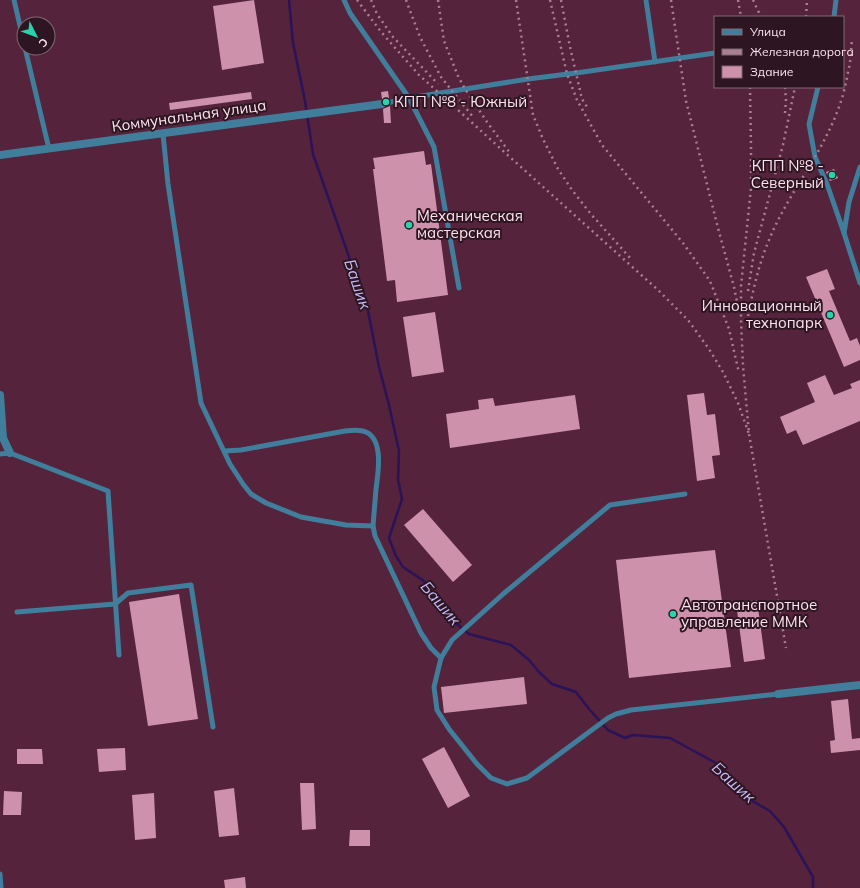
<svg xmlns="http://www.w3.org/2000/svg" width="860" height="888" font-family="Mulish,sans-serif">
	<rect width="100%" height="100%" fill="#55233b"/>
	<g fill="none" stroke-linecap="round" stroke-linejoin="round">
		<path stroke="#2b1359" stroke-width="2.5" d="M289 0 293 43 305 101 313 154 368 311 379 367 389 405 399 451 398 480 402 499 389 538 396 556 403 567 424 581 430 594 452 620 469 634 511 645 529 660 539 672 552 684 576 692 589 709 608 730 625 738 633 735 670 738 714 762 736 781 749 799 770 811 784 827 813 877V888"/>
	</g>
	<g fill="#ce91ab">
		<path d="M254 0 264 63 222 70 213 6Z"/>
		<path d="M388 91 389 98 385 99H382L381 92Z"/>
		<path d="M251 92 252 99 170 110 169 103Z"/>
		<path d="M390 106 391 123H384L383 109Z"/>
		<path d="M424 151 426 165 431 164 448 295 397 302 395 280 387 281 373 169H375L373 158Z"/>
		<path d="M834 169 838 178 830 181 826 172Z"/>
		<path d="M827 269 835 289 829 291 850 341 857 338 860 346V360L844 367 806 277Z"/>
		<path d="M435 312 444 372 412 377 403 317Z"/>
		<path d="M825 375 834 395 852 388 850 384 860 380V421L803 445 796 430 787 434 780 417 815 402 807 383Z"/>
		<path d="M704 393 707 415 715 414 720 455 712 456 715 478 697 481 687 395Z"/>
		<path d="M575 395 580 429 450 448 446 414 479 409 478 400 493 398 495 406Z"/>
		<path d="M423 509 472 565 453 582 404 525Z"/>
		<path d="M715 550 731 667 629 678 616 560Z"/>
		<path d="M179 594 198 719 148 726 129 602Z"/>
		<path d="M757 600 765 659 744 662 736 603Z"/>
		<path d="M524 677 527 704 444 713 441 687Z"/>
		<path d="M848 699 852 739 860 738V750L831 753 830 741 835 740 831 701Z"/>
		<path d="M444 747 470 796 448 808 422 759Z"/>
		<path d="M125 748 126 770 99 772 97 749Z"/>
		<path d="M17 749H42L43 764H17Z"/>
		<path d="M300 783H314L316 829 302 830Z"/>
		<path d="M234 788 239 835 219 837 214 791Z"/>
		<path d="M4 791 22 792 21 815H3Z"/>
		<path d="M154 793 156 838 135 840 132 795Z"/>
		<path d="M350 830H370V846H349Z"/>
		<path d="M245 877 246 888H225L224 880Z"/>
	</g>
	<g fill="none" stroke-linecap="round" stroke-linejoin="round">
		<g stroke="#407e9c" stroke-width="5">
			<path d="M14 0 24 43"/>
			<path d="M344 0 350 13 409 98 434 147 459 288"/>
			<path d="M646 0 655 62"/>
			<path d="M834 17 836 0"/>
			<path d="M25 48 49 149"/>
			<path d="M818 87 809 124 815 157 827 184 844 233"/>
			<path d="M382 104 409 98 528 79 576 73 715 53"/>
			<path d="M163 134 168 184 201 403 230 464 243 484 251 494 266 503 301 517 346 525 373 526"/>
			<path d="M860 167 849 202 844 233 860 283"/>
			<path d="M225 451 241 450 345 431C352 430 360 429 366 432 384 440 378 474 376 489 375 502 374 514 373 526L375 536 421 633 431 648 441 658"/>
			<path d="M0 454 10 453 108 491 119 655"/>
			<path d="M685 494 610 505 502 595 452 640 441 658 434 687 437 710 449 729 477 764 491 778 507 784 527 778 608 718 616 714 631 710 778 694"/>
			<path d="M17 612 115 604 128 593 191 585 213 727"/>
			<path d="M0 874 1 888"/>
		</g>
		<g stroke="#407e9c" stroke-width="8">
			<path d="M0 155 382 104"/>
			<path d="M0 395 3 438 10 453"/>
			<path d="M778 694 860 685"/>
		</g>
		<g stroke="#a78092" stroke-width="2.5" stroke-dasharray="2 4" stroke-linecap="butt">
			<path d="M357 0 382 33 419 75 468 119 502 150 658 290 688 320 709 349 723 372 738 403 749 434"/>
			<path d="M371 0 377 14 393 37 438 84"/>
			<path d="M406 0 420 37 441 77 473 117"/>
			<path d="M438 0 444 41 458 76 465 89 487 122 510 153"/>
			<path d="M516 0 533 115 543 139 558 169 572 190 590 213 632 260"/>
			<path d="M550 0 567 74 577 100 602 145 683 243 710 281 729 329 739 373"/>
			<path d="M561 0 570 47 582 99 587 107"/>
			<path d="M671 0 686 101 718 228 734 287 737 302"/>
			<path d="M738 0 741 17"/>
			<path d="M753 0 761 17"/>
			<path d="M806 17 807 0"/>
			<path d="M750 87 751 146V188L741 286V320L743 366 749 434 786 648"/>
			<path d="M785 113 786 99 785 87"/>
			<path d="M748 291 754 253 783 145 795 87"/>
			<path d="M747 322C752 294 758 266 769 240 788 193 822 155 839 107 843 96 846 84 848 72 851 61 851 50 852 39"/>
		</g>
	</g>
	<g fill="#27d5ad" stroke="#2d1621" stroke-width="1.5">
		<circle cx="386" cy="102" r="4"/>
		<circle cx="832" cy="175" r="4"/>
		<circle cx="409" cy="225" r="4"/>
		<circle cx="830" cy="315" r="4"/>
		<circle cx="673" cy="614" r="4"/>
	</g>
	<g text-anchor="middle" stroke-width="4" stroke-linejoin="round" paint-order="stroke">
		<g font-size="15" fill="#fee3ee" stroke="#2d1621" text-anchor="start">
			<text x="394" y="107">КПП №8 - Южный</text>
			<text x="824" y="171" text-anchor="end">КПП №8 -<tspan x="824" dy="17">Северный</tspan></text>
			<text x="417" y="221">Механическая<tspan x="417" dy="17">мастерская</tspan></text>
			<text x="822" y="311" text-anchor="end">Инновационный<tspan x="822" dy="17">технопарк</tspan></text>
			<text x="681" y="610">Автотранспортное<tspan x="681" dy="17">управление ММК</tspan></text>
		</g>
		<g font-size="15" fill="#fee3ee" stroke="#2d1621">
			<text transform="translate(189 116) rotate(-8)" y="5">Коммунальная улица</text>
		</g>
		<g font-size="16" font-style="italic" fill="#c6bcfa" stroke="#2d1621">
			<text transform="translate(358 284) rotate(71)" y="6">Башик</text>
			<text transform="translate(441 603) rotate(50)" y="6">Башик</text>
			<text transform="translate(734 782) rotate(42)" y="6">Башик</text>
		</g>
	</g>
	<rect x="714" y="16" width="130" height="72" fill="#2d1621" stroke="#816873"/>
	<rect x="722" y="29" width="20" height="6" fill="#407e9c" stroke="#816873"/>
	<text x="750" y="36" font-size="12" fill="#fee3ee">Улица</text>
	<rect x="722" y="49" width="20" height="6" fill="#a78092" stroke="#816873"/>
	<text x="750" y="56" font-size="12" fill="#fee3ee">Железная дорога</text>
	<rect x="722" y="66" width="20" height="12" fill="#ce91ab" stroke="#816873"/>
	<text x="750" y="76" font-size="12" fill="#fee3ee">Здание</text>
	<g transform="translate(36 36) rotate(132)"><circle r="19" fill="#2d1621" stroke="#816873"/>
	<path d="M0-3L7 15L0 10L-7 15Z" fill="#27d5ad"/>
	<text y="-6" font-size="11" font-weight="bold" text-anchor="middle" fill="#fee3ee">С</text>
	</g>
</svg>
